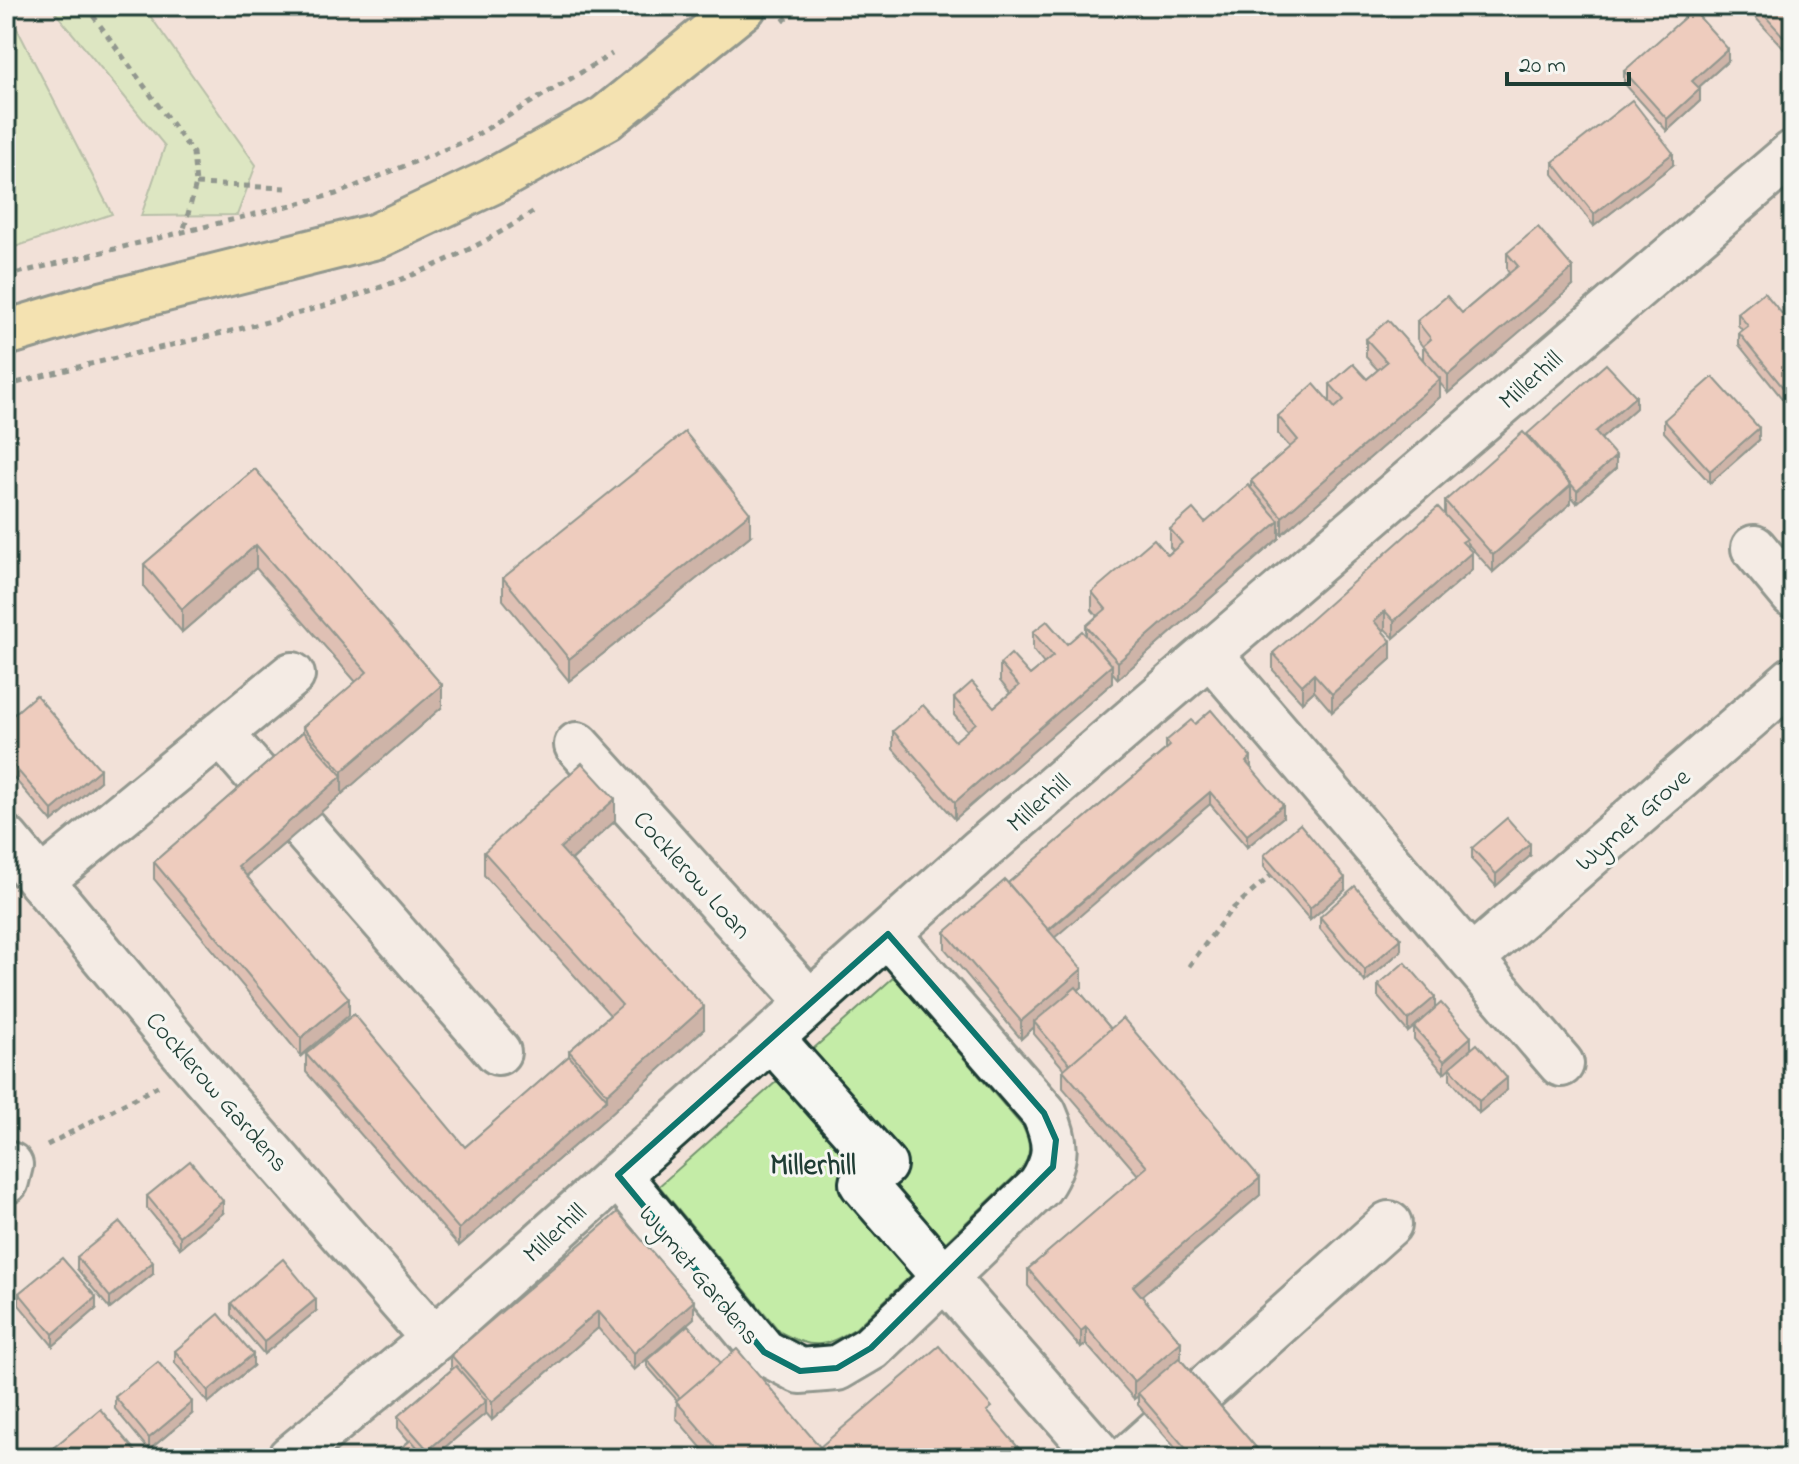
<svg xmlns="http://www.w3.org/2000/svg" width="1799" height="1464" font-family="'Indie Flower',sans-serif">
	<rect width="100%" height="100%" fill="#f2e1d8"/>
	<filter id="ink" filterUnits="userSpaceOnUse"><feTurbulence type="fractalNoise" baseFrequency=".0125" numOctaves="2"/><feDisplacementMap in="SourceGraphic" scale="16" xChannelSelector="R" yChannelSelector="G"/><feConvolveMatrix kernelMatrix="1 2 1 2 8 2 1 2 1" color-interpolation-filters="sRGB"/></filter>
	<g filter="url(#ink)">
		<g fill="#c4eca7" stroke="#72946e" stroke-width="2">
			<path d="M50 6H143L256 165 237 215 141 216 165 146Z"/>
			<path d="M6 7 112 214 6 250Z"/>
			<path d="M894 977 1023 1127C1031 1144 1032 1154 1021 1170L856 1328C823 1348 814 1350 780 1332L659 1186Z"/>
		</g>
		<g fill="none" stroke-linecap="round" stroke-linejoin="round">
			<defs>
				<g id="minor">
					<path d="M1754 548 1793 595"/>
					<path d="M1210 654 1561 1064"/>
					<path d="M221 734 498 1052"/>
					<path d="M577 745 810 1003"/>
					<path d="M6 839 189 1059 434 1339"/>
					<path d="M41 881 292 675"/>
					<path d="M1472 958 1793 679"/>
					<path d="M771 1038 884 1165 862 1183 1102 1458"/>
					<path d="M618 1175 764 1352 800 1371 837 1368 871 1348 1040 1186C1058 1159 1057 1142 1044 1113L888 934"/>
					<path d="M6 1181 10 1165"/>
					<path d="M290 1458 434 1339 980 851 1793 153"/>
					<path d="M1128 1458 1389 1224"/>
				</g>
				<path id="major" d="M6 333 89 308 377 236 491 182 606 118 744 6"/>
			</defs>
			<use href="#minor" stroke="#1f3d34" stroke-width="50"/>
			<use href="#major" stroke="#1f3d34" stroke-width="50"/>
			<g stroke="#1f3d34" stroke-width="5" stroke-dasharray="6 6" stroke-linecap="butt">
				<path d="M86 6 193 153 196 184 184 229"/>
				<path d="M783 21 802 6"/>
				<path d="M196 184 287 188"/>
				<path d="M6 276 336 194 468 140 612 54"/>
				<path d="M6 386C184 335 381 316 537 209"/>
				<path d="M1189 966 1230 911 1275 872"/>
				<path d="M47 1145 158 1086"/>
			</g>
			<use href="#minor" stroke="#f6f6f2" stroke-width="44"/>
			<use href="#major" stroke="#f6e381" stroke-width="44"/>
		</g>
		<g fill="#c89887" stroke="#1f3d34" stroke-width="2">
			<path d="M1745 6H1793V59Z"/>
			<path d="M1728 61 1698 88 1700 101 1667 131 1624 83V71Z"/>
			<path d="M1553 162 1673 165 1594 226 1553 174Z"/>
			<path d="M1507 253 1573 286 1448 393 1440 383V397L1282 534 1279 531V538L1118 679 1112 672V683L955 819 893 749V731L955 741 968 731 954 715V698L994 707 1010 693 1000 681V664L1030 675 1044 664 1033 650V632L1067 644 1086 636V626L1097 616 1092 610V592L1168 555 1173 550 1170 547V529L1205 523 1251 488V481L1290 447 1278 434V416L1330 402V384L1367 379 1378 370 1366 357V339L1423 360V347L1417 339V321L1462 313 1509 273 1507 270Z"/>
			<path d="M1793 292V315L1788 308V296Z"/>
			<path d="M1738 313 1793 327V395L1785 402 1739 345V333L1742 330 1738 325Z"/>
			<path d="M1636 408 1601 439 1616 468 1577 503 1571 496V503L1493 572 1467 543 1472 570 1394 638 1385 629 1382 631 1391 659 1332 712 1314 691 1302 702 1273 670V653L1445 514V501L1527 436Z"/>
			<path d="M1664 420 1759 440 1710 483 1664 432Z"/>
			<path d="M255 469 442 707 247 876 349 1015 301 1056 154 879V862L303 732V727L356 682 256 568 182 632 144 587V564Z"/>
			<path d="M750 536 569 681 503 600V578Z"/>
			<path d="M6 721 100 781 52 822 6 769Z"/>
			<path d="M1166 741 1251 768 1283 817 1247 847 1210 804 1054 937 1082 987 1078 990 1111 1029 1260 1195 1142 1296 1181 1359V1360L1265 1458H1184L1138 1405V1396L1134 1399 1086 1344 1081 1348 1028 1286V1269L1138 1175 1063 1088V1070L1064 1069 1034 1034V1027L1021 1039 945 949V932L1008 883 1166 749Z"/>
			<path d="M615 821 572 860 704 1029 607 1117 459 1246 306 1072V1054L465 1147 569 1056V1051L610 1015 484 875V852Z"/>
			<path d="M1472 848 1530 856 1496 886 1472 860Z"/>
			<path d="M1264 855 1345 890 1310 920 1264 867Z"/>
			<path d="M1320 917 1401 951 1365 982 1320 929Z"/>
			<path d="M1378 985 1435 1009 1507 1090 1479 1113 1450 1079V1067L1444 1073 1414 1039V1027L1408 1032 1378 997Z"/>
			<path d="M147 1196 223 1213 180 1248 147 1208Z"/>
			<path d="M618 1212 694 1318 634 1370 598 1328 492 1420 486 1413 432 1458H389L409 1441 398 1428V1416L451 1370V1355Z"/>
			<path d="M77 1257 153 1274 110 1309 77 1269Z"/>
			<path d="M19 1293 96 1309 53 1346 19 1305Z"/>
			<path d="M231 1303 316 1311 264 1354 231 1315Z"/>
			<path d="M175 1351 253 1366 208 1403 175 1363Z"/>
			<path d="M647 1360 721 1363 820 1447 992 1417 1027 1458H710L676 1418 677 1400 647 1366Z"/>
			<path d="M115 1397 192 1414 149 1450 115 1409Z"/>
		</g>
		<g fill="#a27c6e" stroke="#1f3d34" stroke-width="2">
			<path d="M1728 49V61L1692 93V81Z"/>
			<path d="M1700 89V101L1667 131V119Z"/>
			<path d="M1673 153V165L1594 226V214Z"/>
			<path d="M1573 268V286L1448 393V375Z"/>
			<path d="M1440 379V397L1282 534V517Z"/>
			<path d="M1793 383V395L1785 402V390Z"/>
			<path d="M1636 396V408L1595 444V432Z"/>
			<path d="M1759 428V440L1710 483V471Z"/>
			<path d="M1616 456V468L1577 503V491Z"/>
			<path d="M1571 485V503L1493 572V555Z"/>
			<path d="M750 513V536L569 681V659Z"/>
			<path d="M1279 521V538L1118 679V662Z"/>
			<path d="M256 545V568L182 632V609Z"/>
			<path d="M1472 552V570L1394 638V621Z"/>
			<path d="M1385 611V629L1374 638V621Z"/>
			<path d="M1391 641V659L1332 712V694Z"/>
			<path d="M1112 665V683L955 819V802Z"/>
			<path d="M1314 674V691L1302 702V685Z"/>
			<path d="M442 685V707L342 794V771Z"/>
			<path d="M1251 757V769L1246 762Z"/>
			<path d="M100 769V781L52 822V810Z"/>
			<path d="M342 776V794L238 883V866Z"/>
			<path d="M1210 792V804L1046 945V933Z"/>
			<path d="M615 799V821L560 870V848Z"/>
			<path d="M1283 805V817L1247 847V835Z"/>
			<path d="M1530 844V856L1496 886V874Z"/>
			<path d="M1345 878V890L1310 920V908Z"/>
			<path d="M1401 939V951L1365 982V970Z"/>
			<path d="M1082 969V987L1037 1025 1034 1022V1027L1021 1039V1021Z"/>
			<path d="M1435 997V1009L1408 1032V1020Z"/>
			<path d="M349 998V1015L301 1056V1038Z"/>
			<path d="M704 1007V1029L607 1117 459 1246V1229L607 1099V1094Z"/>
			<path d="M1471 1037V1049L1444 1073V1061Z"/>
			<path d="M1507 1078V1090L1479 1113V1101Z"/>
			<path d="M1260 1178V1195L1133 1303V1286Z"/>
			<path d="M223 1201V1213L180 1248V1236Z"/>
			<path d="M153 1262V1274L110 1309V1297Z"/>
			<path d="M96 1297V1309L53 1346V1334Z"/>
			<path d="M316 1299V1311L264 1354V1342Z"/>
			<path d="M694 1301V1318L634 1370V1353Z"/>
			<path d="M598 1311V1328L492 1420V1402Z"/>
			<path d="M1086 1327V1344L1081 1348V1331Z"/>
			<path d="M1181 1342V1359L1139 1395 1138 1393V1396L1134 1399V1382Z"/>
			<path d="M253 1354V1366L208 1403V1391Z"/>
			<path d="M486 1401V1413L432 1458H428V1450Z"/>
			<path d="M192 1402V1414L149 1450V1438Z"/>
		</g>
		<g fill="#e8b19d" stroke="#1f3d34" stroke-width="2">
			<path d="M1756 6H1793V47Z"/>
			<path d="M1693 10 1728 49 1692 81 1700 89 1667 119 1624 71Z"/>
			<path d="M1632 100 1673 153 1594 214 1553 162Z"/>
			<path d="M1538 227 1573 268 1448 375 1423 346 1431 339 1417 321 1447 296 1462 313 1518 266 1507 253Z"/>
			<path d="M1764 292 1793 327V383L1785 390 1739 333 1748 326 1738 313Z"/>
			<path d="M1793 292V303L1788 296Z"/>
			<path d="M1388 320 1440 379 1282 517 1251 481 1298 440 1278 416 1314 384 1335 408 1344 400 1330 384 1353 364 1367 379 1387 362 1366 339Z"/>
			<path d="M1606 364 1636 396 1595 432 1616 456 1577 491 1527 434Z"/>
			<path d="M1713 377 1759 428 1710 471 1664 420Z"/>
			<path d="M685 432 750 513 569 659 503 578Z"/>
			<path d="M1523 432 1571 485 1493 555 1445 501Z"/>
			<path d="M255 469 442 685 342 771 303 727 367 672 256 545 182 609 144 564Z"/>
			<path d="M1248 485 1279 521 1118 662 1086 626 1106 609 1092 592 1154 539 1168 555 1182 543 1170 529 1193 509 1205 523Z"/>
			<path d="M1438 507 1467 539 1462 542 1472 552 1394 621 1385 611 1374 621 1391 641 1332 694 1314 674 1302 685 1273 653Z"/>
			<path d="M1047 621 1067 644 1082 631 1112 665 955 802 893 731 923 705 955 741 976 723 954 698 972 682 994 707 1019 686 1000 664 1011 654 1030 675 1053 656 1033 632Z"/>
			<path d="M36 695 100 769 52 810 6 757V721Z"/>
			<path d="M1211 710 1251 757 1246 762 1283 805 1247 835 1210 792 1048 930 1008 883 1170 746 1166 741 1191 720 1195 724Z"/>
			<path d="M303 732 342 776 238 866 349 998 301 1038 154 862Z"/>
			<path d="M582 763 615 799 560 848 704 1007 607 1094 569 1051 622 1005 484 852Z"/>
			<path d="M1507 818 1530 844 1496 874 1472 848Z"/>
			<path d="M1300 824 1345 878 1310 908 1264 855Z"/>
			<path d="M1005 880 1082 969 1021 1021 945 932Z"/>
			<path d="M1355 886 1401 939 1365 970 1320 917Z"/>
			<path d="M1405 962 1435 997 1408 1020 1378 985Z"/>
			<path d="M1076 987 1111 1029 1070 1064 1034 1022Z"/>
			<path d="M1441 1003 1471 1037 1444 1061 1414 1027Z"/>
			<path d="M354 1014 465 1147 569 1056 607 1099 459 1229 306 1054Z"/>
			<path d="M1123 1018 1260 1178 1133 1286 1181 1342 1134 1382 1086 1327 1081 1331 1028 1269 1147 1167 1063 1070Z"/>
			<path d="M1477 1044 1507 1078 1479 1101 1450 1067Z"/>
			<path d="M190 1161 223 1201 180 1236 147 1196Z"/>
			<path d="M618 1212 694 1301 634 1353 598 1311 492 1402 451 1355Z"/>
			<path d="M120 1222 153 1262 110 1297 77 1257Z"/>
			<path d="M62 1258 96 1297 53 1334 19 1293Z"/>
			<path d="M283 1259 316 1299 264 1342 231 1303Z"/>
			<path d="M219 1314 253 1354 208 1391 175 1351Z"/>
			<path d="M688 1325 721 1363 680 1398 647 1360Z"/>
			<path d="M939 1346 992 1407 987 1411 1027 1458H945L939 1452 932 1458H725L676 1401 737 1349 820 1447Z"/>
			<path d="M1179 1358 1265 1458H1194L1138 1393Z"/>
			<path d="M158 1362 192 1402 149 1438 115 1397Z"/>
			<path d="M456 1366 486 1401 428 1450 398 1416Z"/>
			<path d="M100 1409 136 1452 129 1458H41Z"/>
			<path d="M411 1440 427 1458H389Z"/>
		</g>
	</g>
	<path d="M0 0H1799V1464H0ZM888 934 1044 1113 1056 1140 1053 1167 871 1348 837 1368 800 1371 764 1352 618 1175Z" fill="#f2e1d8" fill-opacity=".55" fill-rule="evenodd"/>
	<path fill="none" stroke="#0f766e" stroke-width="6" stroke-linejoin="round" d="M888 934 1044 1113 1056 1140 1053 1167 871 1348 837 1368 800 1371 764 1352 618 1175Z"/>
	<g text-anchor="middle" stroke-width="6" stroke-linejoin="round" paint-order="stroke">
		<g font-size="26" fill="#1f3d34" stroke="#f6f6f2">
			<text transform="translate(1530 379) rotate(-41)" y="9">Millerhill</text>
			<text transform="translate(1038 802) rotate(-41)" y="9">Millerhill</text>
			<text transform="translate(1632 819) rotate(-41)" y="9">Wymet Grove</text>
			<text transform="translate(693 874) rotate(48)" y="9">Cocklerow Loan</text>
			<text transform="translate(218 1091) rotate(49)" y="9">Cocklerow Gardens</text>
			<text transform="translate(554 1232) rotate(-42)" y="9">Millerhill</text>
			<text transform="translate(700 1274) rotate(50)" y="9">Wymet Gardens</text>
		</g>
		<g font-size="30" font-weight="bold" fill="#1f3d34" stroke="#f6f6f2">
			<text x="813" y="1174">Millerhill</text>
		</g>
	</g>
	<rect width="1799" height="1464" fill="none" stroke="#f6f6f2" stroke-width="32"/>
	<rect x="16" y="16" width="1767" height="1432" fill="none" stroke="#1f3d34" stroke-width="3" filter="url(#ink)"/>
	<path d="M1507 72v12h122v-12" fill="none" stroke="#1f3d34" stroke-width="4"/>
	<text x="1519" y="72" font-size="24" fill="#1f3d34" stroke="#f6f6f2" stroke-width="6" paint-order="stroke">20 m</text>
</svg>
